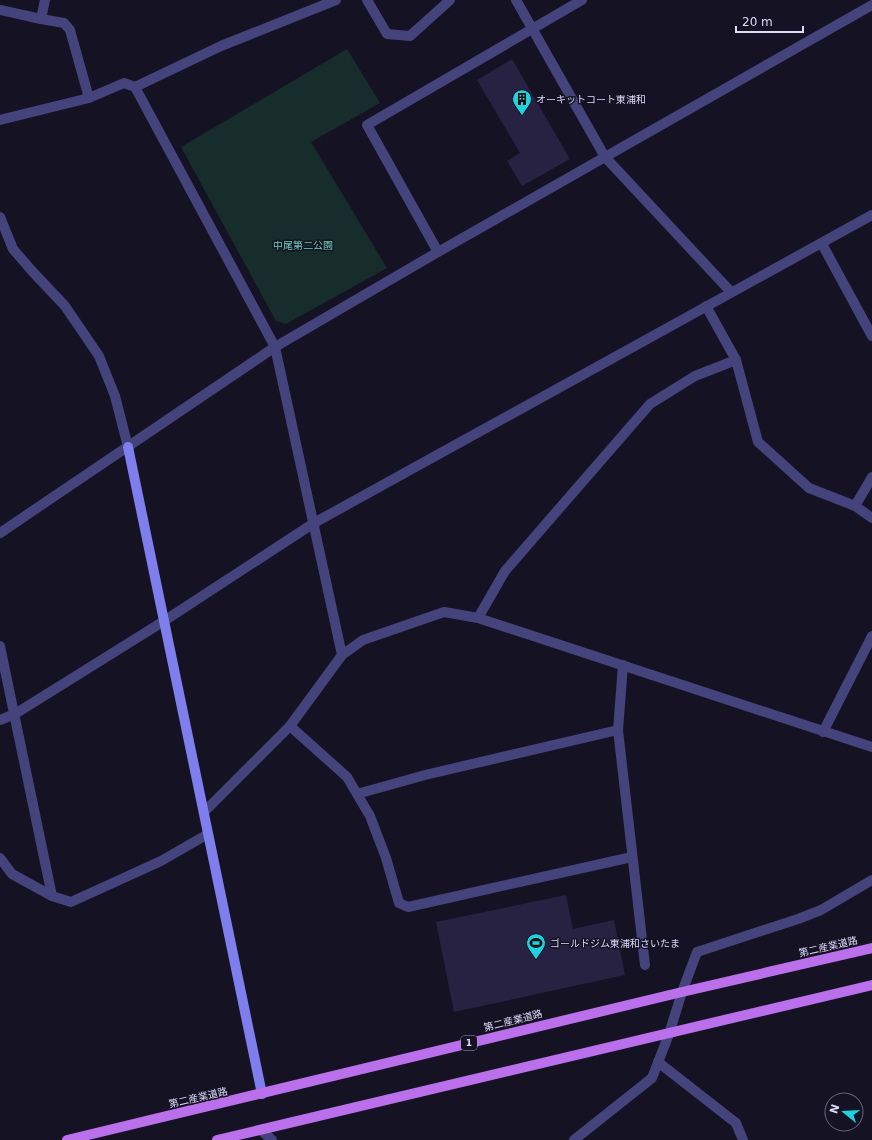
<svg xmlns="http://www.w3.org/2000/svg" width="872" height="1140" font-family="'DejaVu Sans','Noto Sans JP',sans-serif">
	<rect width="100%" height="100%" fill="#151224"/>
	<path fill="#162d2c" d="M347 49 380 103 311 142 387 268 286 324 276 321 181 147Z"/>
	<g fill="#272142">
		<path d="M512 59 570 159 522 186 507 161 520 153 477 80Z"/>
		<path d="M566 895 573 929 614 920 625 975 454 1012 436 922Z"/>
	</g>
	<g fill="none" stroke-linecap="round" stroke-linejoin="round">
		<g stroke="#44437c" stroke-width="10">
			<path d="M822 244 872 336"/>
			<path d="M478 618 505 571 650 404 695 376 736 360"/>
			<path d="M290 726 347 777 370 816 386 858 399 903 408 907 632 857"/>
			<path d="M823 732 872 636"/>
			<path d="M204 812 290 726 342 655 363 640 444 612 478 618 872 747"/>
			<path d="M0 858 12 874 52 896"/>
		</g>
		<g stroke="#44437c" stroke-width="10">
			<path d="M367 0 387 34 410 36 450 0"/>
			<path d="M516 0 605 157 731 292"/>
			<path d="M0 10 41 19 64 23 70 30 89 98 124 83 135 87 275 347 342 655"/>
			<path d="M41 19 45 0"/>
			<path d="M135 87 221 46 336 0"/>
			<path d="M0 120 89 98"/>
			<path d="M0 217 13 249 32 271 65 306 99 356 115 396 128 447"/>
			<path d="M438 252 367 125 582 0"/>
			<path d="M706 306 736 360 758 442 809 488 855 506 872 518"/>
			<path d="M855 506 872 477"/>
			<path d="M0 533 275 347 438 252 872 5"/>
			<path d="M0 646 52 896 71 902 161 861 208 834"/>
			<path d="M623 665 618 730 645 965"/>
			<path d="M0 720 15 714 164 621 314 523 872 215"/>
			<path d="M357 794 425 775 618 730"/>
			<path d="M658 1062 736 1123 743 1140"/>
			<path d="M261 1130 272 1140"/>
			<path d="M574 1140 652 1078 669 1034 682 992 697 952 798 919 821 910 872 880"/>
		</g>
		<path stroke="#7e7eed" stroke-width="10" d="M128 447 262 1094"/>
		<g stroke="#ba70eb" stroke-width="10">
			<path d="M67 1140 682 992 872 948"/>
			<path d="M217 1140 872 985"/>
		</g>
	</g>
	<defs>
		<symbol id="building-pin" viewBox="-11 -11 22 30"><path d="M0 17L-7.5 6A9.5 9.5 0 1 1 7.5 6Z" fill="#20d1e0" stroke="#151224"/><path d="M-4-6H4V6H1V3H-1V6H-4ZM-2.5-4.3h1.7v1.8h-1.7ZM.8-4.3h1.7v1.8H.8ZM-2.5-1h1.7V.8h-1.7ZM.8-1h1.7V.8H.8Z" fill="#111"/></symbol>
		<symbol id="stadium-pin" viewBox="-11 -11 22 30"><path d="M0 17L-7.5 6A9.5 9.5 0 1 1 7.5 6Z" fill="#20d1e0" stroke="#151224"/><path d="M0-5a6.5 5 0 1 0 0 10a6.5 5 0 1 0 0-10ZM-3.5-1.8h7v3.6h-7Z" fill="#111"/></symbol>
	</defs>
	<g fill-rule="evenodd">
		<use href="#building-pin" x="511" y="88" width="22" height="30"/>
		<use href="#stadium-pin" x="525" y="932" width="22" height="30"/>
	</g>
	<g text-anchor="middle" stroke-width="3" stroke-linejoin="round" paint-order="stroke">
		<rect fill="#151224" stroke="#a19eba" stroke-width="1" x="461" y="1036" width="16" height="14" rx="3"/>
		<g font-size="9" font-weight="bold" fill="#dddafa">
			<text x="469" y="1046">1</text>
		</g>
		<g font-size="10" fill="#dddafa" stroke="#151224" text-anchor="start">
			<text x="536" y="103">オーキットコート東浦和</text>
			<text x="550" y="947">ゴールドジム東浦和さいたま</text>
		</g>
		<g font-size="10" fill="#6fd0b6" stroke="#151224">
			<text x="303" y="249">中尾第二公園</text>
		</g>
		<g font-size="10" fill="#dddafa" stroke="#151224">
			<text transform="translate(828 946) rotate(-13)" y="4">第二産業道路</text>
			<text transform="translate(513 1020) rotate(-14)" y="4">第二産業道路</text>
			<text transform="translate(198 1097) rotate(-13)" y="4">第二産業道路</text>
		</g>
	</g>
	<g transform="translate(844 1112) rotate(288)"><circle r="19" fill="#151224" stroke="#65627a"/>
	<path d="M0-3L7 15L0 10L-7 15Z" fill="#20d1e0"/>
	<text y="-6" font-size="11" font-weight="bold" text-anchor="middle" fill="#dddafa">N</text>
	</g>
	<path d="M736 26v6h67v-6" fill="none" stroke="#dddafa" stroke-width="2"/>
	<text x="742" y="26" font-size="12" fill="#dddafa" stroke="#151224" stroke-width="3" paint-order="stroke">20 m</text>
</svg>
